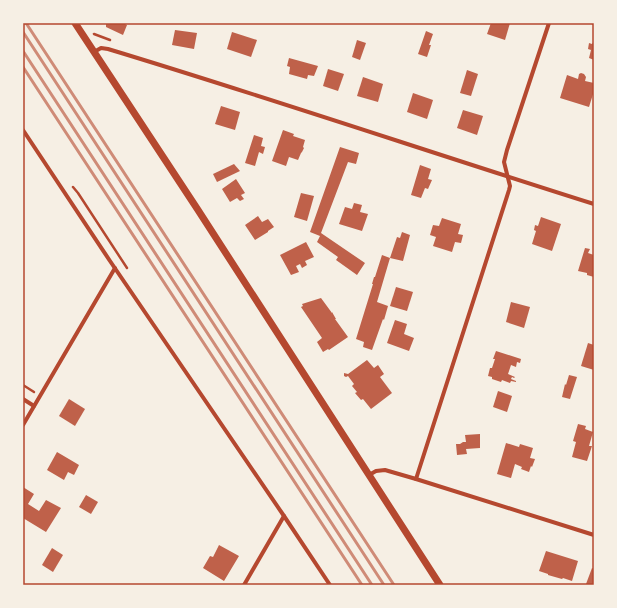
<svg xmlns="http://www.w3.org/2000/svg" width="617" height="608" font-family="'Titillium Web',sans-serif">
	<rect width="100%" height="100%" fill="#f6efe4"/>
	<g fill="#bf614a">
		<path d="M106 23H123L127 25 123 35 106 27Z"/>
		<path d="M491 23H510L505 40 487 34Z"/>
		<path d="M175 30 197 33 194 49 172 45Z"/>
		<path d="M426 31 433 34 429 45H431L427 57 418 54Z"/>
		<path d="M232 32 257 40 251 57 227 49Z"/>
		<path d="M357 40 366 43 360 60 352 57Z"/>
		<path d="M594 41V60L589 58 591 50 588 49 589 43 592 44Z"/>
		<path d="M289 58 318 66 314 76 308 75 307 79 289 74 290 67 287 66Z"/>
		<path d="M328 69 344 74 338 91 323 86Z"/>
		<path d="M467 70 478 74 471 96 460 93Z"/>
		<path d="M581 73 584 74 586 77 585 81 594 83V91L589 107 560 98 567 75 578 79 579 74Z"/>
		<path d="M363 77 383 84 378 102 357 96Z"/>
		<path d="M413 93 433 100 427 119 407 112Z"/>
		<path d="M221 106 240 112 235 130 215 124Z"/>
		<path d="M463 110 483 116 477 135 457 128Z"/>
		<path d="M283 130 294 134 293 136 305 140 303 147 304 148 302 152 301 153 298 160 289 157 286 166 272 161Z"/>
		<path d="M254 135 263 138 261 146 265 147 263 154 259 152 255 166 245 163Z"/>
		<path d="M340 147 359 153 356 164 348 162 321 233 365 263 357 275 336 260 338 257 317 242 320 236 310 232Z"/>
		<path d="M234 164 240 171 217 182 213 174Z"/>
		<path d="M420 165 431 169 428 179 432 180 428 189 425 188 421 198 411 195Z"/>
		<path d="M236 179 245 193 241 195 244 199 240 201 237 198 230 202 222 189Z"/>
		<path d="M301 193 314 196 307 221 294 217Z"/>
		<path d="M354 203 362 205 360 212 368 214 362 231 339 224 345 207 352 209Z"/>
		<path d="M258 216 262 222 268 219 274 227 268 231V232L255 240 245 225Z"/>
		<path d="M541 217 561 224 552 251 532 244 536 231 534 230 535 225 538 226Z"/>
		<path d="M442 218 461 224 458 234 463 235 461 243 455 242 452 252 433 246 436 237 430 235 433 225 439 226Z"/>
		<path d="M402 232 410 235 403 261 390 258 377 302 388 306 384 320 383 319 372 350 363 347 364 342 356 339 373 284H372L374 277H375L382 255 390 258 397 237 400 238Z"/>
		<path d="M306 242 314 257 305 261 307 265 302 268 300 264 296 266 299 272 291 275 280 255Z"/>
		<path d="M585 248 590 249 588 253 594 255V277L587 275V273L578 271Z"/>
		<path d="M396 287 413 292 407 311 390 306Z"/>
		<path d="M321 298 332 313V312L336 319H335L348 337 329 350 328 349 323 352 317 342 322 338 301 307 303 306 302 304Z"/>
		<path d="M511 302 530 307 524 328 506 322Z"/>
		<path d="M395 320 407 324 404 334 414 338 409 351 387 343Z"/>
		<path d="M588 343 594 345V370L581 366Z"/>
		<path d="M496 351 521 359 520 363 517 362 516 367 511 365 508 374 515 377 514 378 512 377 511 379 516 381V382L511 381 510 383 502 380 501 382 492 379V377L488 376 490 368H492L495 359H493Z"/>
		<path d="M367 360 374 368 378 365 384 374 380 377 392 393 371 409 363 399 361 400 355 393 357 392 352 386 354 384 348 376 346 377 344 376V373L348 374Z"/>
		<path d="M569 375 577 377 570 399 562 397 565 384 566 385Z"/>
		<path d="M498 391 512 396 507 412 493 407Z"/>
		<path d="M69 399 85 409 75 426 59 416Z"/>
		<path d="M578 424 586 426 585 429 593 432 589 446H592L587 461 572 457 576 442 573 441Z"/>
		<path d="M480 434V448L466 449 467 454 457 455 456 444H460L463 442H466L465 435Z"/>
		<path d="M506 443 519 447 520 444 533 448 530 458 535 459 532 467 531 466 529 472 521 469 522 467 515 464 511 478 497 474Z"/>
		<path d="M57 452 74 462 79 465 74 475 68 472 64 480 47 470Z"/>
		<path d="M23 487 34 494 28 504 39 511 46 500 61 508 46 532 23 518Z"/>
		<path d="M86 495 98 502 91 514 79 507Z"/>
		<path d="M219 545 239 556 224 581 203 568 210 556 213 557Z"/>
		<path d="M52 548 63 555 53 572 42 565Z"/>
		<path d="M546 551 578 561 572 581 563 578 562 579 548 575V574L539 571Z"/>
		<path d="M592 568 594 569V585H589L586 584Z"/>
	</g>
	<g fill="none" stroke-linecap="round" stroke-linejoin="round">
		<g stroke="#b5482f" stroke-width="2.5">
			<path d="M592 23 594 24"/>
			<path d="M94 34 110 40"/>
			<path d="M73 187 78 193 127 268"/>
			<path d="M23 385 34 392"/>
		</g>
		<g stroke="#b5482f" stroke-width="4">
			<path d="M94 52 101 48 108 49C270 98 432 153 594 204"/>
			<path d="M23 130 110 261 284 516 330 585"/>
			<path d="M23 399 34 406"/>
			<path d="M23 425 115 268"/>
			<path d="M369 475 376 471 385 470 416 479 594 535"/>
			<path d="M416 479 509 190 510 186 504 162 507 150 549 23"/>
			<path d="M244 585 284 516"/>
		</g>
		<path stroke="#b5482f" stroke-width="7" d="M75 23 198 210 440 585"/>
		<g stroke="#cf8b77" stroke-width="3">
			<path d="M26 23 394 585"/>
			<path d="M23 32 384 585"/>
			<path d="M23 51 372 585"/>
			<path d="M23 67 362 585"/>
		</g>
	</g>
	<rect width="617" height="608" fill="none" stroke="#f6efe4" stroke-width="48"/>
	<rect x="24" y="24" width="569" height="560" fill="none" stroke="#b5482f" stroke-width="1.5"/>
</svg>
